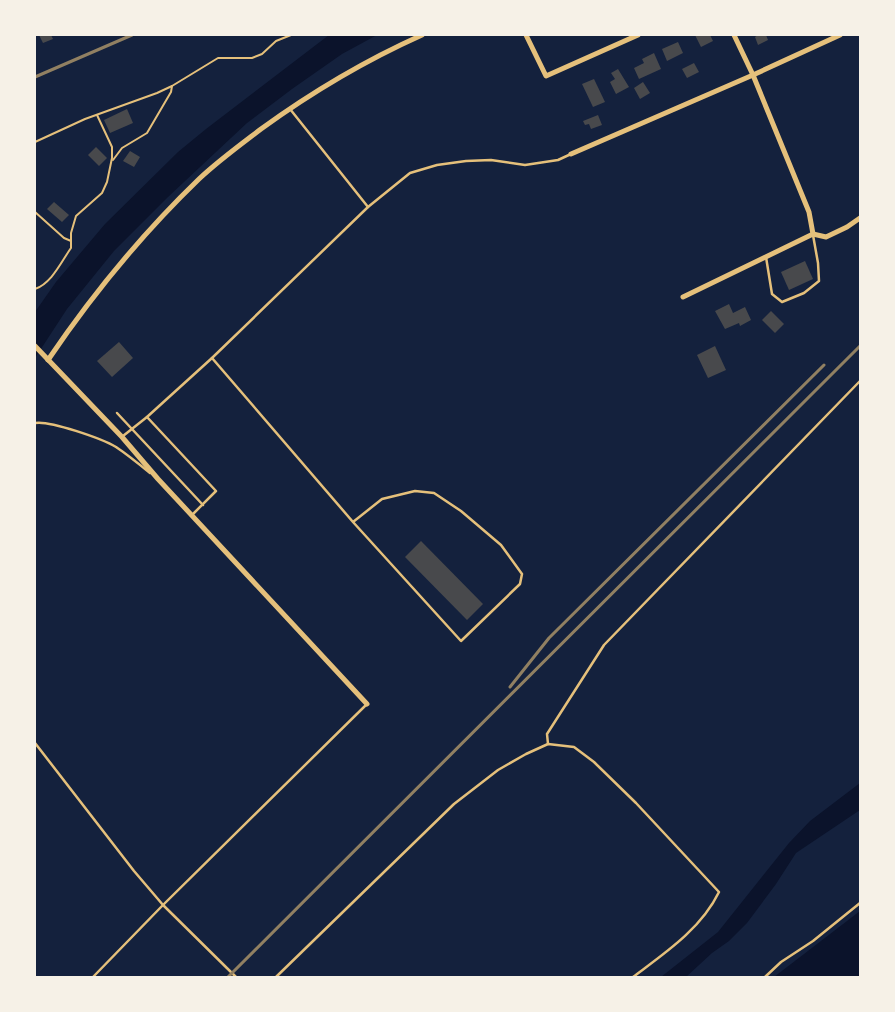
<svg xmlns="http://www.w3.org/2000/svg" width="895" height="1012" font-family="'Libre Baskerville',serif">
	<rect width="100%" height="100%" fill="#14213d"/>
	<g fill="#0b132b">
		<path d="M329 35H377L342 54 292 89 247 123 168 197 114 251 67 309 35 358V312L56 282 105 224 178 152 206 129Z"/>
		<path d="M860 783V810L796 853 776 884 747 923 729 941 712 953 686 977H661L718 932 789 843 810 821Z"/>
		<path d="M860 911V977H774Z"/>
	</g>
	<g fill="#48494c">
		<path d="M39 35H51L53 39 43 43Z"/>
		<path d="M695 35H710L713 41 701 47Z"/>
		<path d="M758 35H766L768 40 758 45 755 37Z"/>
		<path d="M678 42 683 53 667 61 662 49Z"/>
		<path d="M654 53 661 69 639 79 634 68 644 63 642 59Z"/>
		<path d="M694 63 699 72 687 78 682 69Z"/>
		<path d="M618 69 629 87 616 94 610 82 615 79 611 73Z"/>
		<path d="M594 79 605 102 593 107 582 84Z"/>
		<path d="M643 82 650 93 640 99 634 88Z"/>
		<path d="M127 109 133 123 110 133 104 120Z"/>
		<path d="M598 115 602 125 591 129 589 124 585 125 583 121Z"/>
		<path d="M96 147 107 158 99 166 88 155Z"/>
		<path d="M130 151 140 157 134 167 123 161Z"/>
		<path d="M54 202 69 215 62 222 47 209Z"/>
		<path d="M805 261 813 279 789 290 781 272Z"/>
		<path d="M729 304 733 313 745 307 751 320 740 326 739 323 725 329 715 311Z"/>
		<path d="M771 311 784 324 775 333 762 320Z"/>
		<path d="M119 342 133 358 112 377 97 361Z"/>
		<path d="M715 346 726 370 708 378 697 355Z"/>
		<path d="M421 541 483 604 467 620 405 557Z"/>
	</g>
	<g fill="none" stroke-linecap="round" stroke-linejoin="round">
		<g stroke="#e5c07b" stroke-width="2">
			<path d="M35 142 85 119 157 93 172 86 218 58H252L262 54 276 41 291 35"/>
			<path d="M113 160 122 148 147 133 171 92 172 86"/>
			<path d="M35 212 64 238 71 241V248C61 262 52 283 35 289"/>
			<path d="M71 241V233L76 216 102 193 107 182 112 158V147L97 115"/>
		</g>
		<g stroke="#e5c07b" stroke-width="2.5">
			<path d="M290 109 368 207"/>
			<path d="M766 257 772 294 782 302 804 293 819 281 818 263 813 235"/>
			<path d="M212 358 353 522 461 641 520 584 522 574 501 545 461 511 434 493 415 491 382 499 353 522"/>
			<path d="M117 413 203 505"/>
			<path d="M147 417 216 491 193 514"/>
			<path d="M35 423C49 420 103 439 116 447 128 455 139 464 150 473"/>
			<path d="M123 436 147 417 212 358 368 207 410 173 437 165 466 161 491 160 525 165 558 160 571 154"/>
			<path d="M35 743 134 871 163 905 236 977"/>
			<path d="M548 744 547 734 604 645 860 381"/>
			<path d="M93 977 163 905 367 704"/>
			<path d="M276 977 454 804 498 770 526 754 548 744 574 747 594 762 636 803 719 892C701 929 665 953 633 977"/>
			<path d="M765 977 781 962 813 941 860 903"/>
		</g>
		<g stroke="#e5c07b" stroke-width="5">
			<path d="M526 35 546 76 638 35"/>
			<path d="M734 35 753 75 809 212 813 234"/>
			<path d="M571 154 753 75 840 35"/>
			<path d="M683 297 813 234 826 237 847 227 860 218"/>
			<path d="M35 346 122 437 158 479 367 704"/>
			<path d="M48 360C92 295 142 234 199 179 218 161 240 145 261 129 312 92 364 61 422 35"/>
		</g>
		<g stroke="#918062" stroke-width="3">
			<path d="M35 77 132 35"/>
			<path d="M510 687 549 638 824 365"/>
			<path d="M228 977 860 346"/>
		</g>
	</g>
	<rect width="895" height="1012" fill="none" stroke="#f6f1e7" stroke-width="72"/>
</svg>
